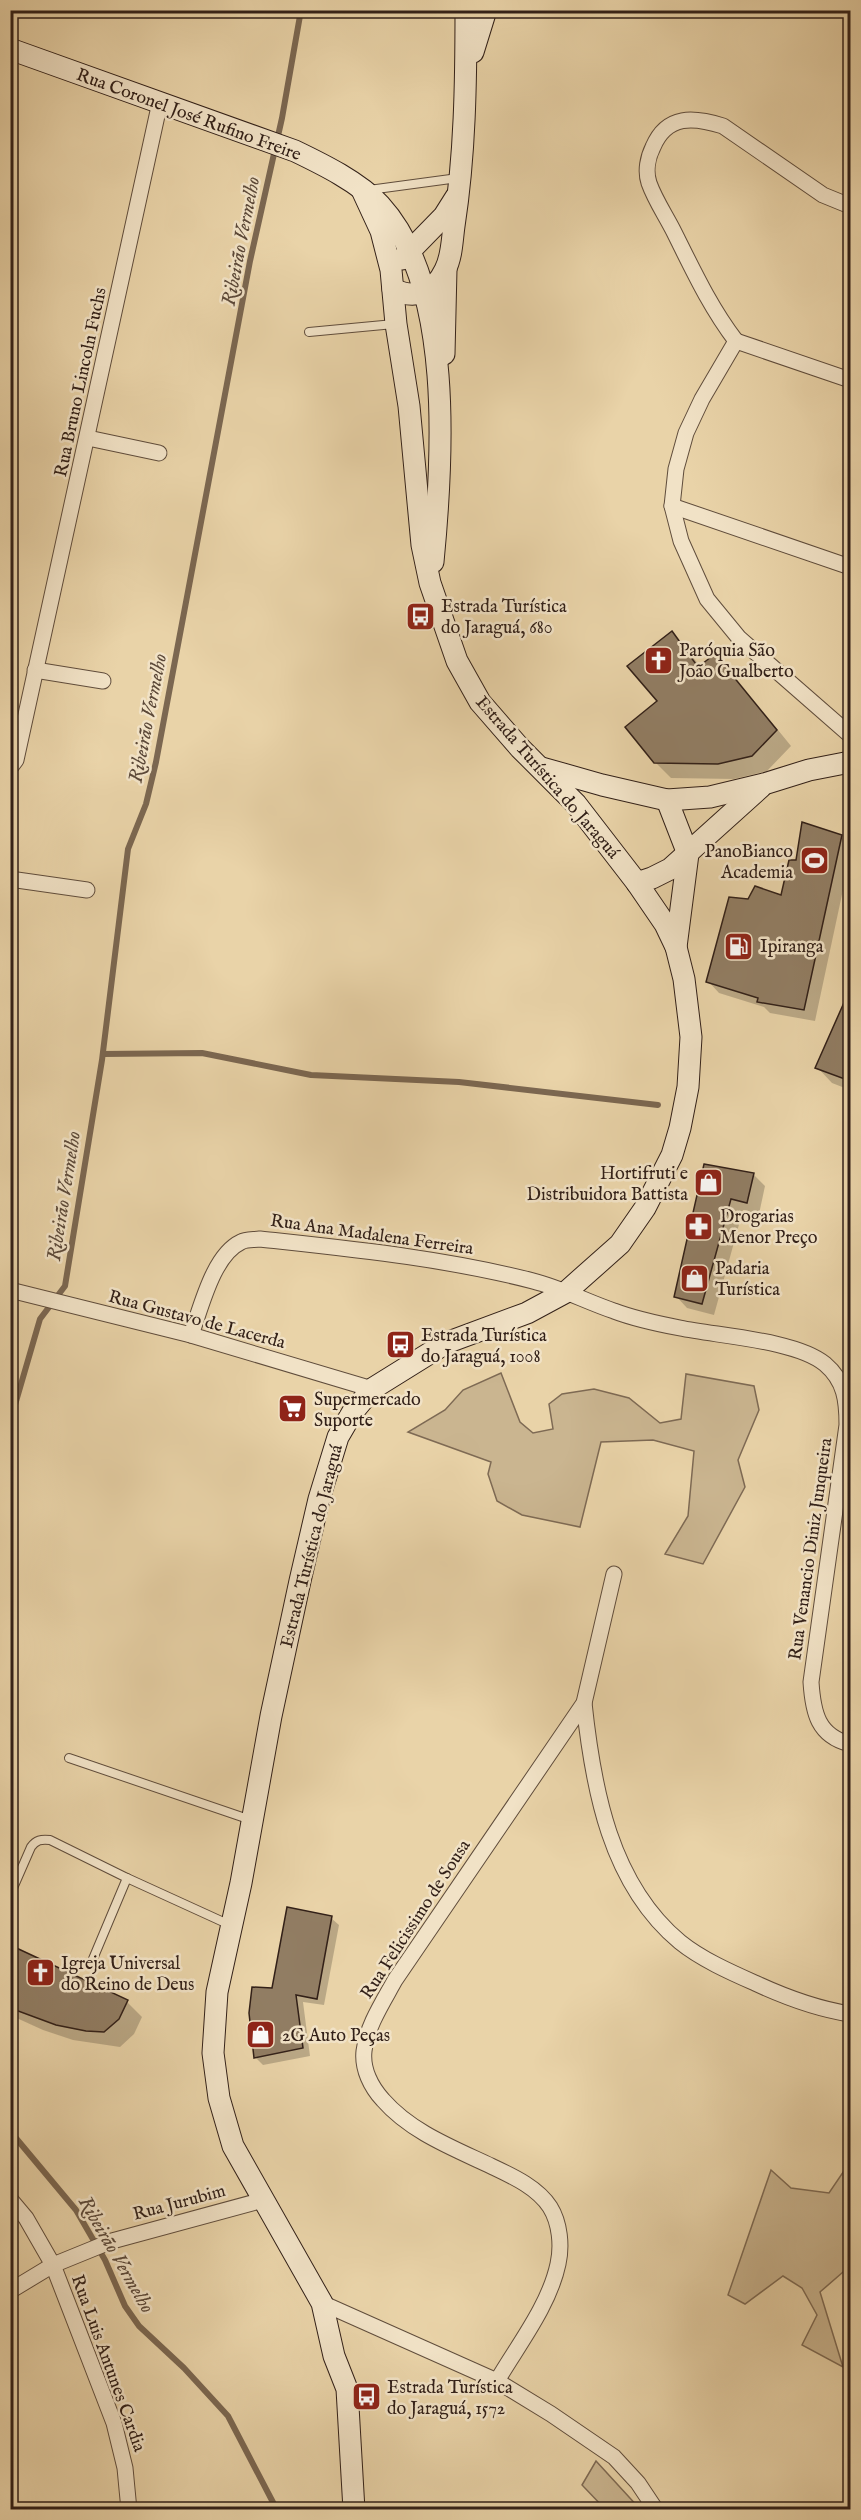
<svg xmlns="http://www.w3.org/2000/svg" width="861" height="2520" font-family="'IM FELL English',serif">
	<rect width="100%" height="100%" fill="#e9d3a8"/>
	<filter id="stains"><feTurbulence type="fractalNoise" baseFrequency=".00333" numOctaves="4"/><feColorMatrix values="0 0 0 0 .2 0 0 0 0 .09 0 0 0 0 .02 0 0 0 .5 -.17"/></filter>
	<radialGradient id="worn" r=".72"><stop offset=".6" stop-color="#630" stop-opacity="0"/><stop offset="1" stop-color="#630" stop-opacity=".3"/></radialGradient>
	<g fill="#cab590" stroke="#7e6a54" stroke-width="1.5">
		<path d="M501 1373 520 1422 533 1433 553 1429 549 1404 562 1394 594 1389 629 1398 660 1423 681 1419 686 1374 754 1386 759 1410 738 1460 745 1487 703 1564 665 1554 688 1516 694 1451 653 1440 601 1442 580 1527 522 1515 497 1501 488 1474 491 1462 408 1432 445 1410 463 1390Z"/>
		<path d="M850 2162V2266L820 2292 843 2367 802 2345 817 2315 802 2288 783 2276 745 2304 728 2295 771 2170 791 2188 829 2193Z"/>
		<path d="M596 2461 640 2509H605L582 2485Z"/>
	</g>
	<g fill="#0003">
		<path d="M672 633 701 667 715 656 730 671 791 746 767 771 734 779 671 778 655 762 659 701Z"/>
		<path d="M841 837 850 846V857L815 1021 770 1013 764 1007 719 993 708 981 748 900 782 897 797 862Z"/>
		<path d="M850 993V1090L832 1083 817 1067Z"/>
		<path d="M706 1166 753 1174 765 1186 759 1214 743 1210 714 1315 687 1308 676 1296Z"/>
		<path d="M331 1918 339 1925 324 2005 303 2002 310 2056 263 2065 255 2057 273 1990Z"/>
		<path d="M10 1947 127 2002 142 2017 134 2034 120 2047 73 2040 43 2030 10 2015Z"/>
	</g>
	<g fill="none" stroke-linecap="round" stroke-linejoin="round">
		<g stroke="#7b6751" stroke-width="6">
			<path d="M103 1054 202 1053 311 1075 459 1082 658 1105"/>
			<path d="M10 1422 40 1319 65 1286 102 1060 128 849 146 804 156 762 250 261 282 118 301 10"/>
			<path d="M10 2131 76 2210 105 2260 125 2306 139 2326 184 2368 228 2416 277 2510"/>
		</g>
	</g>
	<g fill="#917d63" stroke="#322018" stroke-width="1.5">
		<path d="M672 631 698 667 715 654 777 730 752 756 718 764 654 763 625 727 657 701 627 666Z"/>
		<path d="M802 822 842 835 804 1010 757 1002 758 998 706 982 729 897 748 899 755 886 781 895 789 860H796Z"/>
		<path d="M850 989V1081L815 1068Z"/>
		<path d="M704 1164 754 1173 747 1203 731 1199 702 1304 674 1297Z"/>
		<path d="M287 1907 332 1916 317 1999 296 1995 303 2048 254 2058 249 2013 252 1987 272 1988Z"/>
		<path d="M10 1945 128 2000 119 2019 104 2032 86 2031 56 2025 10 2008Z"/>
	</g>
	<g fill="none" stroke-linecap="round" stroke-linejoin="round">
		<defs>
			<g id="lane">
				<path d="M369 190 458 178"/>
				<path d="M309 332 394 324"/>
				<path d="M69 1758 251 1820"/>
				<path d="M127 1878 230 1925"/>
				<path d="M10 1895 31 1847C36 1840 41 1839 50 1840L127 1878 90 1966"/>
			</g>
			<g id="street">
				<path d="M850 206 823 195 723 126C694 117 667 114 653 147 648 157 645 171 649 183 655 200 666 216 674 232 693 270 710 307 736 341L702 399 686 433 676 469 672 506 681 541 707 599 739 638 850 735"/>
				<path d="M736 341 850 380"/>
				<path d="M88 438 159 453"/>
				<path d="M672 506 850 567"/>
				<path d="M35 670 103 681"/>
				<path d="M10 768 16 760 160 102"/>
				<path d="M10 879 87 890"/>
				<path d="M10 1290 191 1335 372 1389"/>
				<path d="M191 1335C201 1308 213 1255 241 1242 246 1239 254 1240 260 1239 351 1249 444 1258 533 1281 561 1288 587 1302 614 1311 635 1319 659 1324 680 1328 718 1336 796 1340 825 1364 845 1381 847 1401 847 1425L811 1682C813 1713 818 1736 850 1744"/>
				<path d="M584 1703C593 1788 610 1884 680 1942 701 1959 730 1972 755 1983 785 1997 818 2009 850 2014"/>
				<path d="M10 2199 26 2218 53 2265 114 2423 125 2468 129 2510"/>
				<path d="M10 2291 53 2265 112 2241 263 2200"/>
				<path d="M322 2303 497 2381 551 2414 614 2457 638 2483 656 2510"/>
				<path d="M497 2381C518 2345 549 2306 558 2264 562 2246 560 2223 550 2207 537 2187 512 2176 491 2166 453 2148 411 2132 383 2100 371 2087 362 2069 364 2051 367 2026 383 2002 395 1980L584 1703 614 1574"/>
			</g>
			<g id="secondary">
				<path d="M10 49 295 151C322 164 359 182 380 205 454 286 443 459 433 562"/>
				<path d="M473 52 486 10"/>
				<path d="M402 259 444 216 456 197"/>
				<path d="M393 289C415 300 434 293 445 270 452 257 452 240 454 226 465 155 466 82 466 10"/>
				<path d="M444 354 446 269"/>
				<path d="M542 768 602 785 667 800 710 797 764 784 809 770 850 762"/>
				<path d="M667 800 688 854 676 947"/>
				<path d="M637 883 652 878 670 869 761 787"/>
				<path d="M354 2510 347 2389 334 2356 322 2303 233 2146 219 2098 213 2053 217 1992 241 1883 271 1716 300 1581 319 1499 338 1437 352 1413 372 1389 446 1343 527 1313 566 1292 620 1244 645 1208 672 1155 680 1128 688 1087 691 1037 684 979 676 947 665 924 637 883 576 804 520 748 480 702 457 661 430 583 422 545 409 406 396 324 391 270 381 231 362 190"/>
			</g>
		</defs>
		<use href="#lane" stroke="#604d3c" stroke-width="10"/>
		<use href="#street" stroke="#604d3c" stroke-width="17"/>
		<use href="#secondary" stroke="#322018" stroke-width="23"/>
		<use href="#lane" stroke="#f1e2c6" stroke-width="8"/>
		<use href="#street" stroke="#f1e2c6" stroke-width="15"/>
		<use href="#secondary" stroke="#f1e2c6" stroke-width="21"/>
	</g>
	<defs>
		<symbol id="bus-square" viewBox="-11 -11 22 22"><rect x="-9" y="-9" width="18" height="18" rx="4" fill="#8f2418" stroke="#f1e2c6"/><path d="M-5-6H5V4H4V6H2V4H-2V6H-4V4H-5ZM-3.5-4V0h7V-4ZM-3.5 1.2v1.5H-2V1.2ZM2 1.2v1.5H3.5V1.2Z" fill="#fff"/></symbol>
		<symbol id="church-square" viewBox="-11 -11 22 22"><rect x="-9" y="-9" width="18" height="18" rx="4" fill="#8f2418" stroke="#f1e2c6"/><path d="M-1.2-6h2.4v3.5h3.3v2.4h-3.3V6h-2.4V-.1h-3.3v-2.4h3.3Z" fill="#fff"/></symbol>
		<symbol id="stadium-square" viewBox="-11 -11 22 22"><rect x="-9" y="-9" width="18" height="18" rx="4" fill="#8f2418" stroke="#f1e2c6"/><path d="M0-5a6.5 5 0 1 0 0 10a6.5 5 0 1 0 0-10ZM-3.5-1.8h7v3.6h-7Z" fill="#fff"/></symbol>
		<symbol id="fuel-square" viewBox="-11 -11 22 22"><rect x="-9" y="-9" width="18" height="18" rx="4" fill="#8f2418" stroke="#f1e2c6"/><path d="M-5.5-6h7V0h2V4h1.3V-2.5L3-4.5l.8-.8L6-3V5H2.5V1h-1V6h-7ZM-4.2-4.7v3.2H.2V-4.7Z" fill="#fff"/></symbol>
		<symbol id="shop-square" viewBox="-11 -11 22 22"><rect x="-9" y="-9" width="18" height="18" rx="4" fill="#8f2418" stroke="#f1e2c6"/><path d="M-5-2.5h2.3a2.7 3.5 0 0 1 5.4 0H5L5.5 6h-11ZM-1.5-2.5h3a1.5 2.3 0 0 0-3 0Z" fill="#fff"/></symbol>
		<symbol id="pharmacy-square" viewBox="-11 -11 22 22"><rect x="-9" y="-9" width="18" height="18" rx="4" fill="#8f2418" stroke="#f1e2c6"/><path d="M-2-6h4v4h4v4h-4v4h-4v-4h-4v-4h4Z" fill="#fff"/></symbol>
		<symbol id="supermarket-square" viewBox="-11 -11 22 22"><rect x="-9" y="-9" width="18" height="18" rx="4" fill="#8f2418" stroke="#f1e2c6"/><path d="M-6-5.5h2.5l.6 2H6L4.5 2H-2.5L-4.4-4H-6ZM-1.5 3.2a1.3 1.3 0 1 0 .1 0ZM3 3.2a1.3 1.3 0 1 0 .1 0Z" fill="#fff"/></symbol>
	</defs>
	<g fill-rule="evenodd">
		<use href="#bus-square" x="404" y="600" width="33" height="33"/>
		<use href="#church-square" x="642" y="644" width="33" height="33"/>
		<use href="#stadium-square" x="798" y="844" width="33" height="33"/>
		<use href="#fuel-square" x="722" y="930" width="33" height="33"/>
		<use href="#shop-square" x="692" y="1166" width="33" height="33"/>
		<use href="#pharmacy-square" x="682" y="1210" width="33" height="33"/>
		<use href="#shop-square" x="678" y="1262" width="33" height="33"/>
		<use href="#bus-square" x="384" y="1328" width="33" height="33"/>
		<use href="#supermarket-square" x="276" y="1392" width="33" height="33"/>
		<use href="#church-square" x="24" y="1956" width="33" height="33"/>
		<use href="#shop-square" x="244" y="2018" width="33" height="33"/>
		<use href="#bus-square" x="350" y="2380" width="33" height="33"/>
	</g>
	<g text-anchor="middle" stroke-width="5" stroke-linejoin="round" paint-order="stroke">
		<g font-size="18" fill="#322018" stroke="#f1e2c6">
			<text transform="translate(189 114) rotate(20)" y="6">Rua Coronel José Rufino Freire</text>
			<text transform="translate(80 382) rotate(-78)" y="6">Rua Bruno Lincoln Fuchs</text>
			<text transform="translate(548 777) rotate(49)" y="6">Estrada Turística do Jaraguá</text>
			<text transform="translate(372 1234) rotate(8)" y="6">Rua Ana Madalena Ferreira</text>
			<text transform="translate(197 1319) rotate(15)" y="6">Rua Gustavo de Lacerda</text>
			<text transform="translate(311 1546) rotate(-76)" y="6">Estrada Turística do Jaraguá</text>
			<text transform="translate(810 1549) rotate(-82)" y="6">Rua Venancio Diniz Junqueira</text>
			<text transform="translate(415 1919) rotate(-57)" y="6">Rua Felicissimo de Sousa</text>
			<text transform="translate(179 2202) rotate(-15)" y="6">Rua Jurubim</text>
			<text transform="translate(109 2363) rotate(70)" y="6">Rua Luis Antunes Cardia</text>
		</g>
		<g font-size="18" fill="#322018" stroke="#f1e2c6" text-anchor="start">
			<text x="441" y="612">Estrada Turística<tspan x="441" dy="21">do Jaraguá, 680</tspan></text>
			<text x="679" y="656">Paróquia São<tspan x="679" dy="21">João Gualberto</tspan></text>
			<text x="793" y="857" text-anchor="end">PanoBianco<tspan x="793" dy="21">Academia</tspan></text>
			<text x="760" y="952">Ipiranga</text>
			<text x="688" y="1179" text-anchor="end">Hortifruti e<tspan x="688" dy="21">Distribuidora Battista</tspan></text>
			<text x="720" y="1222">Drogarias<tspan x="720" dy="21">Menor Preço</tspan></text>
			<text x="715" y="1274">Padaria<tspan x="715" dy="21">Turística</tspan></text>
			<text x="421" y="1341">Estrada Turística<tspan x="421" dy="21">do Jaraguá, 1008</tspan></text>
			<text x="314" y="1405">Supermercado<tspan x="314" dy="21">Suporte</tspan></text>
			<text x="61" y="1969">Igreja Universal<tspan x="61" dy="21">do Reino de Deus</tspan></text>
			<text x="282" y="2041">2G Auto Peças</text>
			<text x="387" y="2393">Estrada Turística<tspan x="387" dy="21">do Jaraguá, 1572</tspan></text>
		</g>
		<g font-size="20" font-style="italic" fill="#5c4939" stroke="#f1e2c6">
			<text transform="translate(240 241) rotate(-79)" y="7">Ribeirão Vermelho</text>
			<text transform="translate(147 718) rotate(-79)" y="7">Ribeirão Vermelho</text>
			<text transform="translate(63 1196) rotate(-81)" y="7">Ribeirão Vermelho</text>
			<text transform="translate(117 2254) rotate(60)" y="7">Ribeirão Vermelho</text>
		</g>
	</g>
	<rect width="861" height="2520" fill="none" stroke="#e9d3a8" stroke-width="36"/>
	<rect x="12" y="12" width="837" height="2496" fill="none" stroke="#322018" stroke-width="3"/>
	<rect x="18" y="18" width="825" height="2484" fill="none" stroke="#322018" stroke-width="1.5"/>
	<rect width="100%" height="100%" filter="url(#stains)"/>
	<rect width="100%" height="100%" fill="url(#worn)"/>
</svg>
